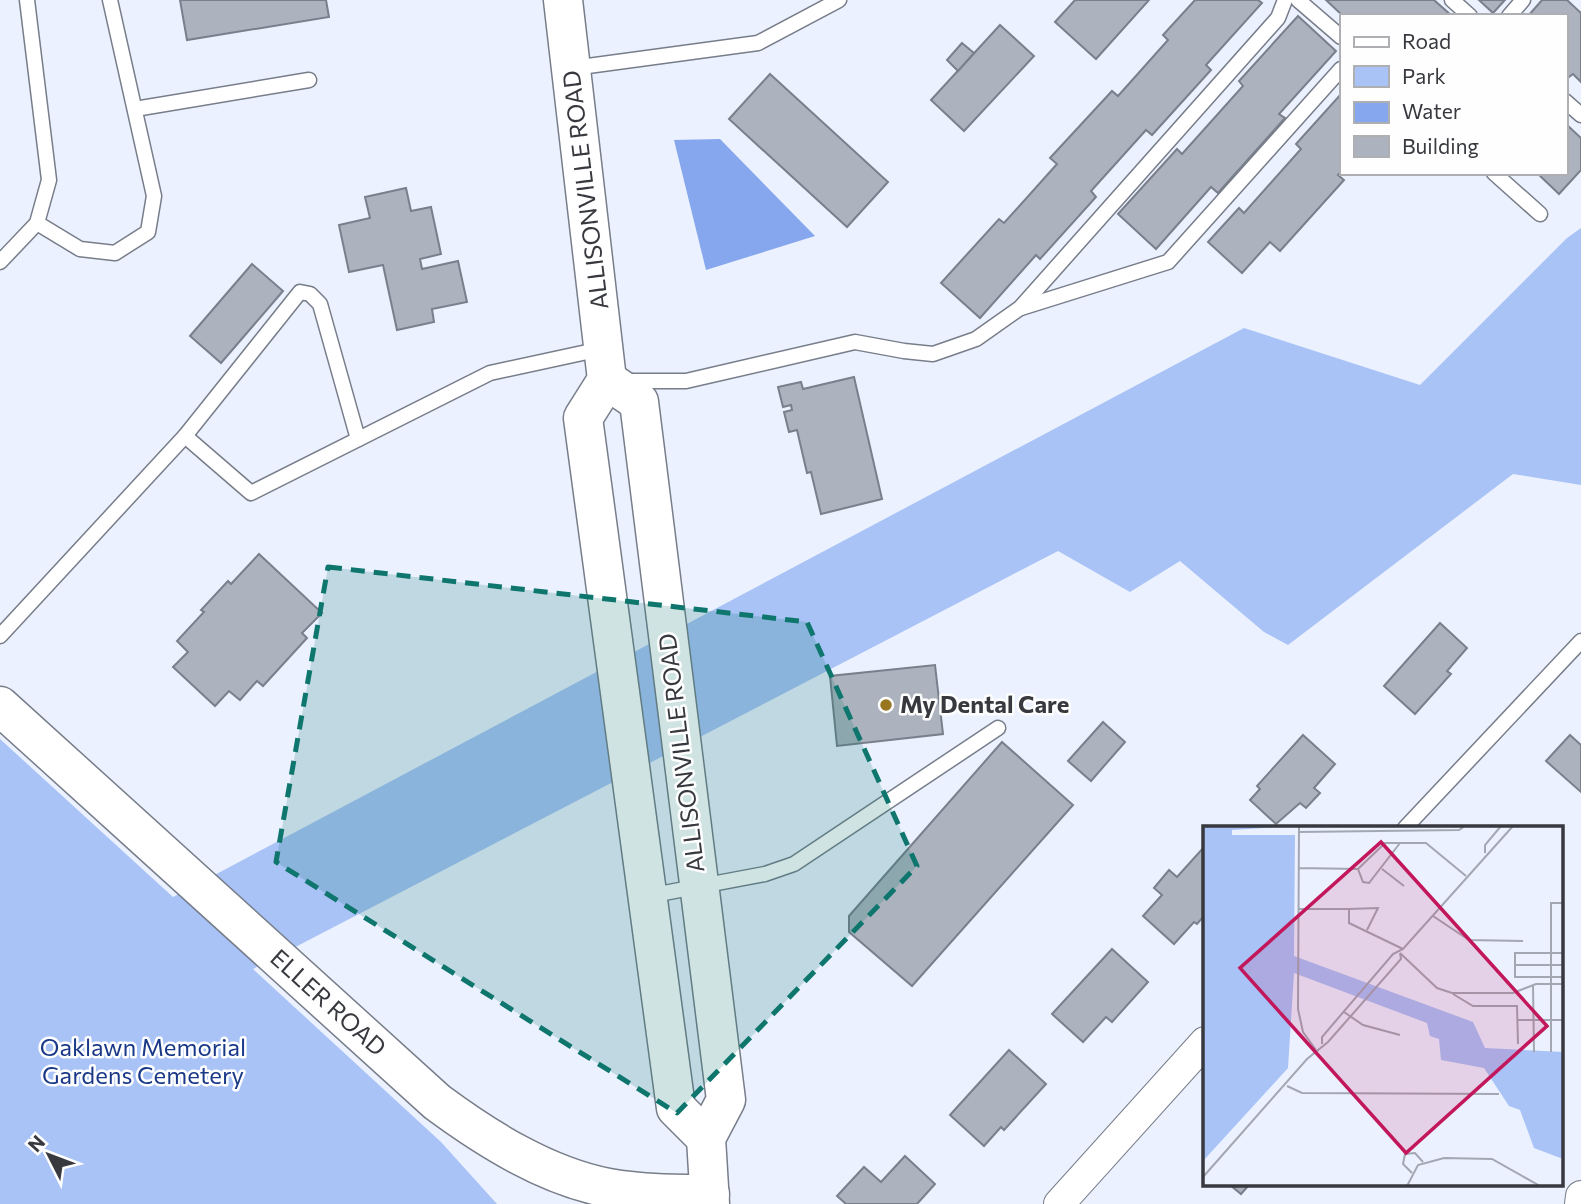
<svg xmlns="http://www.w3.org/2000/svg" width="1581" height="1204" font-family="Commissioner,sans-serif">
	<rect width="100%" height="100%" fill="#ebf1ff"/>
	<path fill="#a9c3f7" d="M1581 228V485L1513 474 1288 645 1264 632 1180 561 1130 592 1058 551 253 969 441 1142 497 1204H0V739L173 897 1244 328 1420 385 1567 238Z"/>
	<path fill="#86a7ed" d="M720 139 815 236 706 270 674 140Z"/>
	<g fill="#acb3bf" stroke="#797f8b" stroke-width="2">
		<path d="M180 0H326L329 17 187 40Z"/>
		<path d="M1075 0H1149L1096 59 1055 22Z"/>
		<path d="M1195 0H1258L1262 3 1206 65 1211 70 1152 135 1146 130 1091 191 1096 197 1040 259 1036 255 980 318 941 283 999 219 1004 223 1057 164 1050 158 1112 91 1118 96 1168 40 1163 35Z"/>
		<path d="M1326 0H1434L1452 16H1343Z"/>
		<path d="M1479 0H1505L1493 13Z"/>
		<path d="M1542 0H1567L1581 13V82L1573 74 1565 80V16H1528Z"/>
		<path d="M1298 16 1336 51 1279 114 1285 118 1218 193 1211 187 1156 249 1118 214 1177 149 1182 154 1243 86 1239 81Z"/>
		<path d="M1000 25 1034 56 964 131 931 100Z"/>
		<path d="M962 43 974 53 958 71 947 60Z"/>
		<path d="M770 74 888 182 847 227 729 119Z"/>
		<path d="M1341 94V172L1338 175 1344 180 1280 251 1270 242 1242 273 1208 242 1239 208 1244 213 1301 149 1296 144Z"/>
		<path d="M1565 123 1581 138V170L1559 194 1537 173H1565Z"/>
		<path d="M406 188 411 211 431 207 441 254 420 259 422 269 458 261 467 302 432 309 434 322 397 330 383 265 349 272 339 225 370 218 365 197Z"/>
		<path d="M252 264 283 291 221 363 190 336Z"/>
		<path d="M854 377 882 499 821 514 811 472 807 473 797 430 789 432 784 412 792 410 791 405 783 407 778 387 801 382 803 389Z"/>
		<path d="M259 554 322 613 302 633 307 638 263 686 257 681 240 700 229 691 215 706 173 667 188 652 177 641 204 612 201 610 228 581 231 584Z"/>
		<path d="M1440 623 1467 648 1447 671 1451 674 1415 714 1384 686Z"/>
		<path d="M935 665 943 734 837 746 830 676Z"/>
		<path d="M1103 722 1125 742 1091 781 1068 761Z"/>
		<path d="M1303 735 1335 764 1314 788 1320 793 1306 808 1300 803 1276 824 1250 800 1260 789 1257 786Z"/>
		<path d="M1570 735 1581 745V792L1546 761Z"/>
		<path d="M1002 742 1073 805 912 986 849 932V916Z"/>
		<path d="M1204 847 1205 915 1197 924 1194 922 1174 944 1143 916 1162 895 1154 888 1169 870 1177 877Z"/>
		<path d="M1112 949 1148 982 1112 1022 1106 1017 1083 1042 1052 1014Z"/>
		<path d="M1009 1050 1046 1084 1004 1130 1001 1127 984 1146 950 1115Z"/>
		<path d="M905 1156 935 1184 917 1204H846L837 1196 864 1167 881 1182Z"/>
		<path d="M1230 1185H1249L1241 1194Z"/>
	</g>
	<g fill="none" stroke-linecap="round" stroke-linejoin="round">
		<defs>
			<g id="lane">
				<path d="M1298 0 1341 37"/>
				<path d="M1452 0 1470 16"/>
				<path d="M1509 16 1523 0"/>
				<path d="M573 68 758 43 839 0"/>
				<path d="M1565 101 1581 115"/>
				<path d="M135 109 309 80"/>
				<path d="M1494 173 1540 214"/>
				<path d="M37 223 80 249 115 253 148 232 154 196 110 0"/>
				<path d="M0 262 37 223 49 180 27 0"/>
				<path d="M1021 308 1168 262 1341 69"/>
				<path d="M626 381H686L855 342 904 351 933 354 976 339 1020 308 1278 18 1285 0"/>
				<path d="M185 436 300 292 310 294 320 304 358 439"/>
				<path d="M0 636 185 436 251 493 490 373 601 349"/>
				<path d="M1405 828 1581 641"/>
				<path d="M648 896 765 874 794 864 998 728"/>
			</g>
			<g id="street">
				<path d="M1059 1204 1205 1042"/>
				<path d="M1580 1204 1581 1196"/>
			</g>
			<path id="secondary" d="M0 706 437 1102C487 1139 546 1176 608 1188 641 1194 676 1194 710 1194"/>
			<g id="primary">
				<path d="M563 0 607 380 583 418 676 1108 706 1138"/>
				<path d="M607 380 639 402 726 1100 706 1138 710 1204"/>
			</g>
		</defs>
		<use href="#lane" stroke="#777d89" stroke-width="17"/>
		<use href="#street" stroke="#777d89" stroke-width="32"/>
		<use href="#secondary" stroke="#777d89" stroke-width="41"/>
		<use href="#primary" stroke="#777d89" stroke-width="41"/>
		<use href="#lane" stroke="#fff" stroke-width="14"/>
		<use href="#street" stroke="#fff" stroke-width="30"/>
		<use href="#secondary" stroke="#fff" stroke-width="38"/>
		<use href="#primary" stroke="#fff" stroke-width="38"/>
	</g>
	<path fill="#0f766e" fill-opacity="0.2" stroke="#0f766e" stroke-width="5" stroke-dasharray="14 9" stroke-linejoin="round" d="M328 567 807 622 917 866 677 1113 276 862Z"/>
	<circle fill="#997620" stroke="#fefefe" stroke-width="2.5" cx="886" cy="705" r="7"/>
	<g text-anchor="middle" stroke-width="5" stroke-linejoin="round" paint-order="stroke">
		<g font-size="24" fill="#37393f" stroke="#fefefe">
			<text transform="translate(586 190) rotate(-97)" y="8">ALLISONVILLE ROAD</text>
			<text transform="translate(682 753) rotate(-97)" y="8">ALLISONVILLE ROAD</text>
			<text transform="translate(328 1003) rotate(42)" y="8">ELLER ROAD</text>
		</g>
		<g font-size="24" font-weight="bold" fill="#37393f" stroke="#fefefe" text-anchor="start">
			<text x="900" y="713">My Dental Care</text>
		</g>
		<g font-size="24" fill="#193888" stroke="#fefefe">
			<text x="143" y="1056">Oaklawn Memorial<tspan x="143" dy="28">Gardens Cemetery</tspan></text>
		</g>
	</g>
	<g transform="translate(1203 826)">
		<rect width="360" height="360" fill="#ebf1ff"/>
		<path d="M0 0H91L29 4V9H92L91 130 270 196 282 222 360 226V333L331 322 317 284 306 280 281 242 238 234 236 213 227 210 224 197 91 147 85 242 0 335Z" fill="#a9c3f7"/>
		<path fill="none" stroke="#a3a7b2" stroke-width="2" d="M96 0 95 183 100 206 113 224M96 6 256 4 262 0M282 27V19L298 0M95 42 155 43 182 17H223L263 50M155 43 160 56 166 57 197 17M179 43 201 60M361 77H348V151H361M95 83H146V97L200 123M146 83 175 82 164 104M230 90 266 114 320 115M197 127 234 162 249 167H310L333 158H361M312 139H361M330 159 331 226M250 168 270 180H314L315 218M141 186 160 199 197 209M314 194H361M119 218V211L190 128 200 123 310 0M348 226V151H312V127H361M84 260 99 267 296 268M209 347 200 338 202 328 212 327 220 336M0 351 104 233 125 216 198 133 197 127M204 360 215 339 241 332 289 333 337 360"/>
		<path fill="#c2185b" fill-opacity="0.15" stroke="#c2185b" stroke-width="3.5" d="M178 16 344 200 203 327 37 142Z"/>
		<rect width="360" height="360" fill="none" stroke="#37393f" stroke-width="3.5"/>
	</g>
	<rect x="1340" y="14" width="228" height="161" fill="#fefefe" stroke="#aeafb2" stroke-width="2"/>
	<rect x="1354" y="37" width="35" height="10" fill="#ffffff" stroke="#aeafb2" stroke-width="2"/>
	<text x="1402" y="49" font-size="21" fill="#37393f">Road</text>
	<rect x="1354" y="66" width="35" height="21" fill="#a9c3f7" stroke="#aeafb2" stroke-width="2"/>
	<text x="1402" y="84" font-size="21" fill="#37393f">Park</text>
	<rect x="1354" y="102" width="35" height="21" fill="#86a7ed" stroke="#aeafb2" stroke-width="2"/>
	<text x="1402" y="119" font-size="21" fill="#37393f">Water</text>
	<rect x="1354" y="136" width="35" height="21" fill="#acb3bf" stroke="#aeafb2" stroke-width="2"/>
	<text x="1402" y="154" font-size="21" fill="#37393f">Building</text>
	<g transform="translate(49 1155) rotate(312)" stroke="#fefefe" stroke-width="5" paint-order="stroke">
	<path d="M0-5L12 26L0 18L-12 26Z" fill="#37393f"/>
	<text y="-10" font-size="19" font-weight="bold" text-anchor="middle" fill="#37393f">N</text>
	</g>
</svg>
